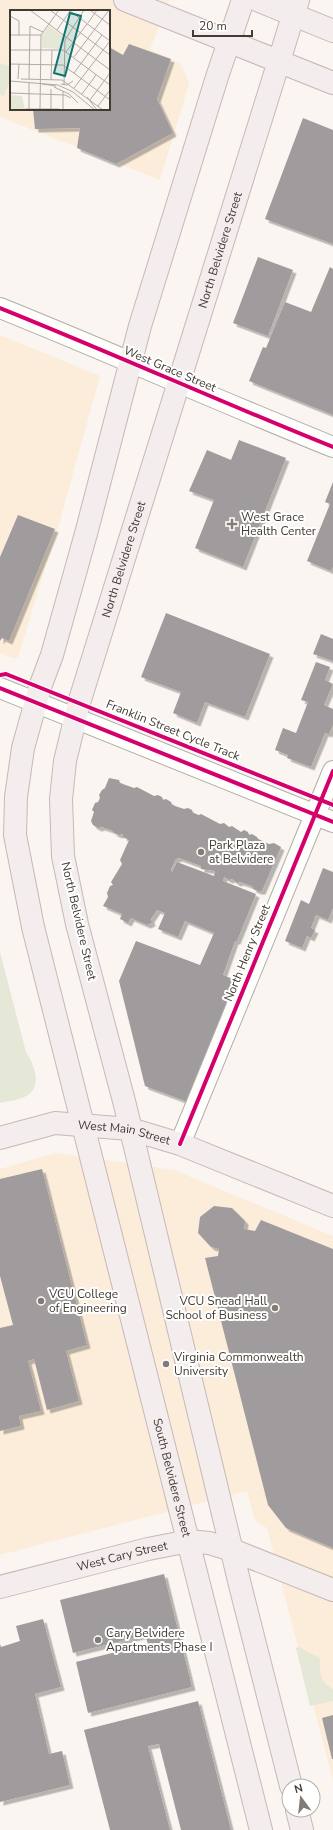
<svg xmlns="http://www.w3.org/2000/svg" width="333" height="1830" font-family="'Nunito Sans',sans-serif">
	<defs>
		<filter id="shadow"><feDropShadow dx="3.5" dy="3.5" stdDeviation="0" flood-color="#0004"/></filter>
	</defs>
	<rect width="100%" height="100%" fill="#faf5f0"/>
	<g fill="#fcedda" fill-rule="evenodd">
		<path d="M0 0H169L150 49 179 63 185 71 189 84 160 180 0 117ZM11 11H109V109H11Z"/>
		<path d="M0 335 100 376 61 517 18 657 14 659 0 653Z"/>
		<path d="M56 1153 174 1170 333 1236V1781L267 1528 255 1521 247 1491 0 1555V1169Z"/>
	</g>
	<g fill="#e5e7d7">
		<path d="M0 63 11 67V78L4 96 0 95Z"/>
		<path d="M0 952 26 1052C33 1063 43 1085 28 1095 20 1100 8 1101 0 1103Z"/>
		<path d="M299 1647 320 1658C319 1671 320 1683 333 1689V1701L310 1706 296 1648Z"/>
	</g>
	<g fill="#a09b9d" fill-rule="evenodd" filter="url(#shadow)">
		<path d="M129 44 171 59 157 99 173 133 116 164 77 148 80 128 35 129 33 109H109V47L123 55Z"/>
		<path d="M303 118 333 130V244L265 219Z"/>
		<path d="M258 257 293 270 268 336 233 323Z"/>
		<path d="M330 267 333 269V415L249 381 263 347 266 348 285 302 311 312Z"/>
		<path d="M239 440 286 458 243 567 195 548 214 500 189 491 207 450 231 460Z"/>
		<path d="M333 482V567L331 571 307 561 330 504 325 502Z"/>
		<path d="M18 515 55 529 9 641 2 638 0 641V557Z"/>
		<path d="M166 613 270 654 245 717 205 702 197 723 173 713 181 692 141 677Z"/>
		<path d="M321 634 333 639V661L313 654Z"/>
		<path d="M316 662 330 667 325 680 333 684 324 705 333 709V725L329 734 325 733 311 767 287 758 288 755 275 750 283 728 296 733 308 702 301 700Z"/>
		<path d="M109 778 119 780 120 783 134 788 137 787 154 796 158 795 162 797 163 800 166 799 171 802 172 805 184 809 188 808 192 810 193 813 199 815 201 814 220 824 224 823 229 827 232 826 241 832 244 830 248 832 249 835 252 834 257 837 258 839 269 844 274 843 281 847 262 891H258L253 889 252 886 240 882 237 883 232 879 229 880 224 877 223 881 256 894 237 941H235L223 975 235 980 188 1102 145 1086 119 981 136 941 200 965 214 933 185 921 178 937 158 929 165 913 157 910 151 919 152 923 147 925 131 918 128 923 120 919 122 914 103 906 108 897 107 893 110 886 113 885 111 882 122 864 120 860 129 840 123 837V834L119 835 114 833 113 831 102 827 98 828 93 825 91 821 94 812 92 810 95 803 98 802 100 798 99 795 102 790 105 788ZM179 858 201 866V869L215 871 214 876 177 862 172 872 171 869 176 859Z"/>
		<path d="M323 868 333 872V908L328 920 316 915 311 928 315 930 311 938 307 936 302 948 285 941 301 900 309 904Z"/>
		<path d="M42 1169 87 1345 66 1351 79 1401 47 1410 34 1359 28 1361 41 1411 19 1416 21 1426 0 1431V1328L13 1325 0 1276V1179Z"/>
		<path d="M214 1206 232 1208 245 1221 244 1229 255 1231 261 1220 333 1249V1548L286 1528 268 1505 205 1258 218 1256 219 1249 211 1247 198 1233 200 1217Z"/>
		<path d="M164 1574 192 1687 88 1713 76 1662 148 1644 145 1635 73 1653 60 1600Z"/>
		<path d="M43 1619 61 1687 35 1694 49 1754 62 1751 70 1785 0 1802V1644L1 1647 20 1641 16 1626Z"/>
		<path d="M198 1701 231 1830H181L159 1744 148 1746 170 1830H110L84 1730Z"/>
		<path d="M333 1715V1759H332L322 1718Z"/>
	</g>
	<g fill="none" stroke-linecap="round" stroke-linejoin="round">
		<defs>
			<g id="minor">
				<path d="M0 308C112 353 221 402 333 447"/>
				<path d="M0 688 333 822"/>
				<path d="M180 1144 333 771"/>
			</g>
			<g id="major">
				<path d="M125 0 333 83"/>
				<path id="s1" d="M243 0 217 77 140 326 87 530 52 655 40 687 23 748 16 797 15 835 33 927 261 1830"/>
				<path d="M257 0 333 31"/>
				<path id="s2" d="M0 1138 55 1123 130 1129 180 1144 333 1206"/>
				<path id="s3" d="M0 1587 148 1549 189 1541 209 1543 232 1550 333 1590"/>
				<path id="s4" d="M291 1786 241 1589 124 1101 77 924 63 856 61 799 65 761 79 703 298 0"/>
				<path d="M297 1810 302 1830"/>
			</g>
		</defs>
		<use href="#minor" stroke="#b2aea7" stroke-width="22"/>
		<use href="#major" stroke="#c6b8b7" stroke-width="24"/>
		<use href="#minor" stroke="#fefefd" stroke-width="20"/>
		<use href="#major" stroke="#f3eded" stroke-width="22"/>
		<defs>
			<g id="cycleway">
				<path d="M0 308C112 353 221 402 333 447"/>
				<path d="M0 675 6 674 333 805"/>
				<path d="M0 688 333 822"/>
				<path d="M180 1144 333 771"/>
			</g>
		</defs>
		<use href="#cycleway" stroke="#fff" stroke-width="6"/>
		<use href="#cycleway" stroke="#d6006c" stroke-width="4"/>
	</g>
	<g fill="#827c74" stroke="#fff" stroke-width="1.5">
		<path d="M230 518h4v4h4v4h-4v4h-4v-4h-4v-4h4z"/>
		<circle cx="201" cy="852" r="4"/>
		<circle cx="41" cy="1301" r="4"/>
		<circle cx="275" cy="1308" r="4"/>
		<circle cx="166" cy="1364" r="4"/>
		<circle cx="98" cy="1640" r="4"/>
	</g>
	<g text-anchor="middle" stroke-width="4" stroke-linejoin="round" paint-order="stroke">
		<g font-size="12" fill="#423b32" stroke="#fff">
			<text dy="4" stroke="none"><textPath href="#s4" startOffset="1587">North Belvidere Street</textPath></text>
			<text transform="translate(170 369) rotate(23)" y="4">West Grace Street</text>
			<text dy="4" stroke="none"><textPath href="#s4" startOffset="1263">North Belvidere Street</textPath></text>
			<text transform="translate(173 730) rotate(22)" y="4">Franklin Street Cycle Track</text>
			<text transform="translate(79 921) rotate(77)" y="4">North Belvidere Street</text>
			<text transform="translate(247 953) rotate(-68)" y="4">North Henry Street</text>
			<text dy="4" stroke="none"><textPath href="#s2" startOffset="127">West Main Street</textPath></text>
			<text dy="4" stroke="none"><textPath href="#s1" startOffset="1529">South Belvidere Street</textPath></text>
			<text dy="4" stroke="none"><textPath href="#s3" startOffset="126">West Cary Street</textPath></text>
		</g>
		<g font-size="12" fill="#423b32" stroke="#fff" text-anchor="start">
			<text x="241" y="521">West Grace<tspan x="241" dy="14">Health Center</tspan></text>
			<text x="209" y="849">Park Plaza<tspan x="209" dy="14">at Belvidere</tspan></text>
			<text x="49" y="1298">VCU College<tspan x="49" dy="14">of Engineering</tspan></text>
			<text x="267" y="1305" text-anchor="end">VCU Snead Hall<tspan x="267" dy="14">School of Business</tspan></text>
			<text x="174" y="1361">Virginia Commonwealth<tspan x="174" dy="14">University</tspan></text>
			<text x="106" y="1637">Cary Belvidere<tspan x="106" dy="14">Apartments Phase I</tspan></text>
		</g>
	</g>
	<g transform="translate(10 10)">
		<rect width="100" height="100" fill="#faf5f0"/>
		<path d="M39 16 53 26 51 39 32 38V25ZM0 85 12 86 15 100H19H0Z" fill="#e5e7d7"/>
		<path fill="none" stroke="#b0aba4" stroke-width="1" d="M20 0 100 60M40 0 100 45M59 0 100 31M80 0 100 15M0 6 9 11V25M78 13 87 0M47 20 60 1M0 25H31M0 40H53L100 75M56 42 77 14M64 47 99 0M0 54 53 55 100 90M64 63 92 25M8 69 9 54M11 69 52 70 93 100M19 69 20 16 33 22M41 70 42 40M0 71 48 75 63 82 85 100M32 74 46 76M51 74 57 75 63 71M54 75 55 30 74 0M44 77 59 84 68 93M64 78 100 31M0 83 55 85 61 88M72 84 86 65M77 87 87 100M80 90 100 63M88 96 100 80M15 99H49M41 99V79M19 100V73M30 100 31 25 49 0M53 100V81"/>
		<path fill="#0f766e" fill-opacity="0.15" stroke="#0f766e" stroke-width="2" d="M60 3 71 6 55 66 44 63Z"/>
		<rect width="100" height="100" fill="none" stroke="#423b32" stroke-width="2"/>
	</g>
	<g transform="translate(301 1798) rotate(345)"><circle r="19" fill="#ffffff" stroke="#b3b1ad"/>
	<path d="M0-3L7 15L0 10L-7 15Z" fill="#827c74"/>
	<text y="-6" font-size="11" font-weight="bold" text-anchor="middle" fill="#423b32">N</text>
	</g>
	<path d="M193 30v6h59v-6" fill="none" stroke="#423b32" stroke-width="2"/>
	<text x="199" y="30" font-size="12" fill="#423b32" stroke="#ffffff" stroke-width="3" paint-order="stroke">20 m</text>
</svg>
